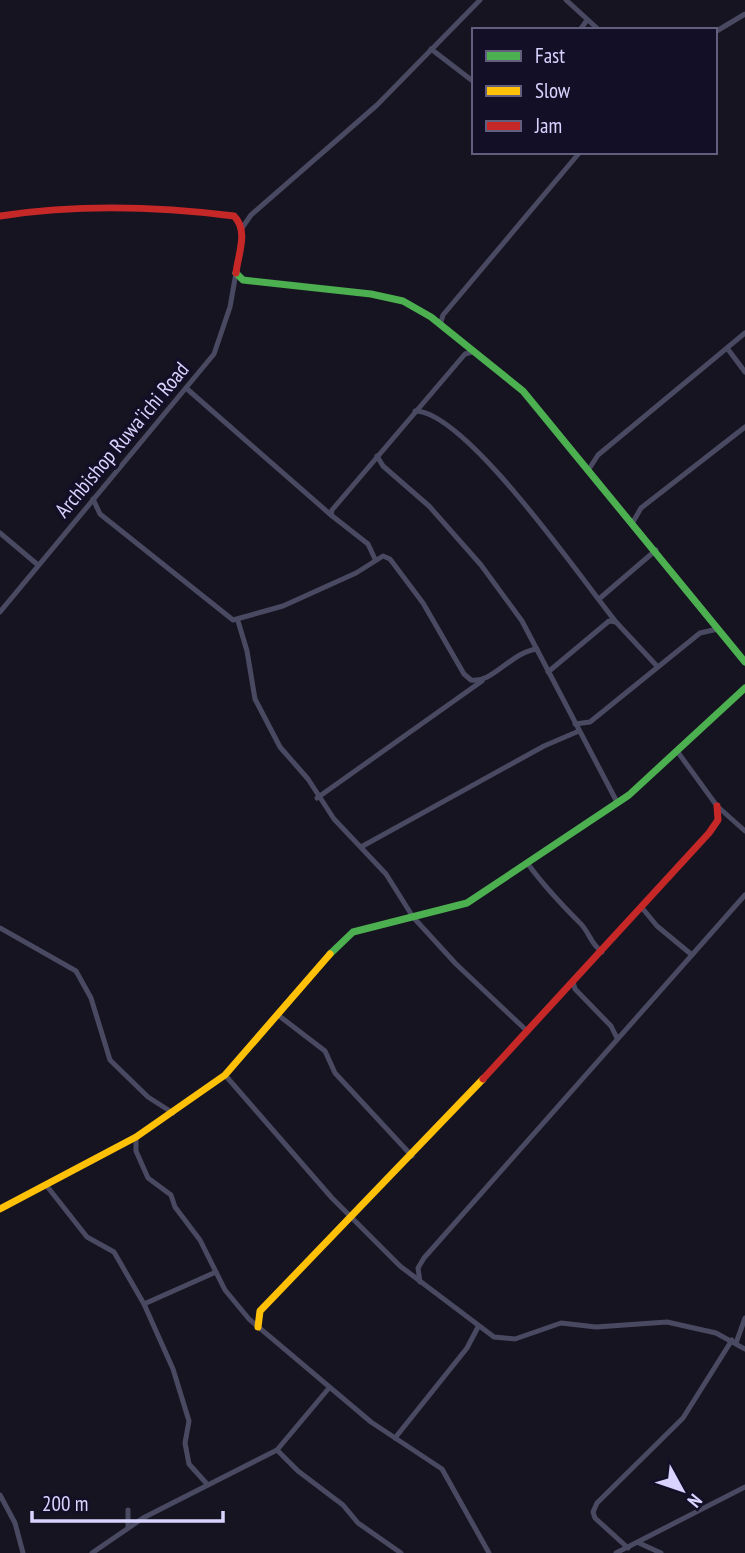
<svg xmlns="http://www.w3.org/2000/svg" width="745" height="1553" font-family="'PT Sans Narrow',sans-serif">
	<rect width="100%" height="100%" fill="#161421"/>
	<g fill="none" stroke-linecap="round" stroke-linejoin="round">
		<g stroke="#4a4962" stroke-width="5">
			<path d="M566 0 599 30"/>
			<path d="M580 30 587 20"/>
			<path d="M715 32 745 14"/>
			<path d="M431 49 474 82"/>
			<path d="M242 228 251 215 377 105 480 0"/>
			<path d="M440 325 443 315 580 152"/>
			<path d="M727 348 745 372"/>
			<path d="M186 388 331 515"/>
			<path d="M415 411C466 411 582 580 616 622"/>
			<path d="M377 456 383 466 429 506 481 565 522 621 617 802"/>
			<path d="M589 469 598 455 745 333"/>
			<path d="M93 499 100 514 233 620 283 606 356 573 383 556 390 559 423 603 464 674 471 680C492 684 511 652 537 649"/>
			<path d="M633 522 641 508 745 427"/>
			<path d="M0 533 38 565"/>
			<path d="M375 559 368 544 331 515 332 510 465 354 472 352"/>
			<path d="M599 599 656 550"/>
			<path d="M0 612 214 354 230 307 236 273"/>
			<path d="M238 621 247 651 255 699 280 747 308 779 334 819 386 874 413 917 456 964 527 1031"/>
			<path d="M548 672 609 621 616 622 656 665"/>
			<path d="M575 724 590 722 700 633 718 629"/>
			<path d="M677 751 717 806 745 831"/>
			<path d="M317 798 482 681"/>
			<path d="M361 847 544 746 579 731"/>
			<path d="M528 864C544 886 560 903 579 922 589 931 590 943 602 952"/>
			<path d="M643 909 657 926 692 955"/>
			<path d="M0 928 76 971 91 998 110 1060 148 1097 173 1113"/>
			<path d="M573 982 575 989 611 1026 617 1038"/>
			<path d="M278 1015 325 1051 335 1073 412 1156"/>
			<path d="M225 1075 332 1198 400 1266 494 1337 515 1339 561 1323 596 1327 667 1322 716 1333 745 1349"/>
			<path d="M136 1137V1151L148 1178 171 1195 175 1207 200 1240 225 1290 249 1319 371 1422 442 1469 489 1553"/>
			<path d="M46 1185 87 1237 114 1252 144 1304 173 1369 189 1421 185 1443 189 1464 207 1484"/>
			<path d="M420 1282 418 1268 424 1258 745 895"/>
			<path d="M144 1304 216 1272"/>
			<path d="M736 1343 745 1318"/>
			<path d="M395 1438 467 1348 478 1327"/>
			<path d="M277 1450 298 1471 343 1505 358 1523 401 1553"/>
			<path d="M0 1495 15 1523 23 1553"/>
			<path d="M128 1510V1527"/>
			<path d="M639 1543 661 1553"/>
			<path d="M628 1548 595 1518 593 1512 597 1503 683 1418 732 1340"/>
			<path d="M92 1553 143 1518 277 1450 329 1388"/>
			<path d="M616 1553 745 1487"/>
		</g>
		<g stroke="#4caf50" stroke-width="7">
			<path d="M236 273 243 280 371 294 403 301 431 317 523 391 745 662"/>
			<path d="M330 954 353 932 467 903 629 795 745 688"/>
		</g>
		<g stroke="#ffc107" stroke-width="7">
			<path d="M0 1209 136 1137 225 1075 330 954"/>
			<path d="M258 1327 260 1311 483 1079"/>
		</g>
		<g stroke="#c62828" stroke-width="7">
			<path d="M0 216C78 204 155 206 234 216 249 231 238 254 236 273"/>
			<path d="M483 1079 709 833 718 820 717 806"/>
		</g>
	</g>
	<g text-anchor="middle" stroke-width="7" stroke-linejoin="round" paint-order="stroke">
		<g font-size="21" fill="#d9d4ff" stroke="#130f26">
			<text transform="translate(122 440) rotate(-50)" y="7">Archbishop Ruwa'ichi Road</text>
		</g>
	</g>
	<rect x="472" y="28" width="245" height="126" fill="#130f26" stroke="#625e7d" stroke-width="2"/>
	<rect x="486" y="51" width="35" height="10" fill="#4caf50" stroke="#625e7d" stroke-width="2"/>
	<text x="535" y="63" font-size="21" fill="#d9d4ff">Fast</text>
	<rect x="486" y="86" width="35" height="10" fill="#ffc107" stroke="#625e7d" stroke-width="2"/>
	<text x="535" y="98" font-size="21" fill="#d9d4ff">Slow</text>
	<rect x="486" y="121" width="35" height="10" fill="#c62828" stroke="#625e7d" stroke-width="2"/>
	<text x="535" y="133" font-size="21" fill="#d9d4ff">Jam</text>
	<g transform="translate(682 1490) rotate(130)" stroke="#130f26" stroke-width="5" paint-order="stroke">
	<path d="M0-5L12 26L0 18L-12 26Z" fill="#d9d4ff"/>
	<text y="-10" font-size="19" font-weight="bold" text-anchor="middle" fill="#d9d4ff">N</text>
	</g>
	<path d="M32 1511v10h191v-10" fill="none" stroke="#d9d4ff" stroke-width="3.5"/>
	<text x="42" y="1511" font-size="21" fill="#d9d4ff" stroke="#130f26" stroke-width="5" paint-order="stroke">200 m</text>
</svg>
